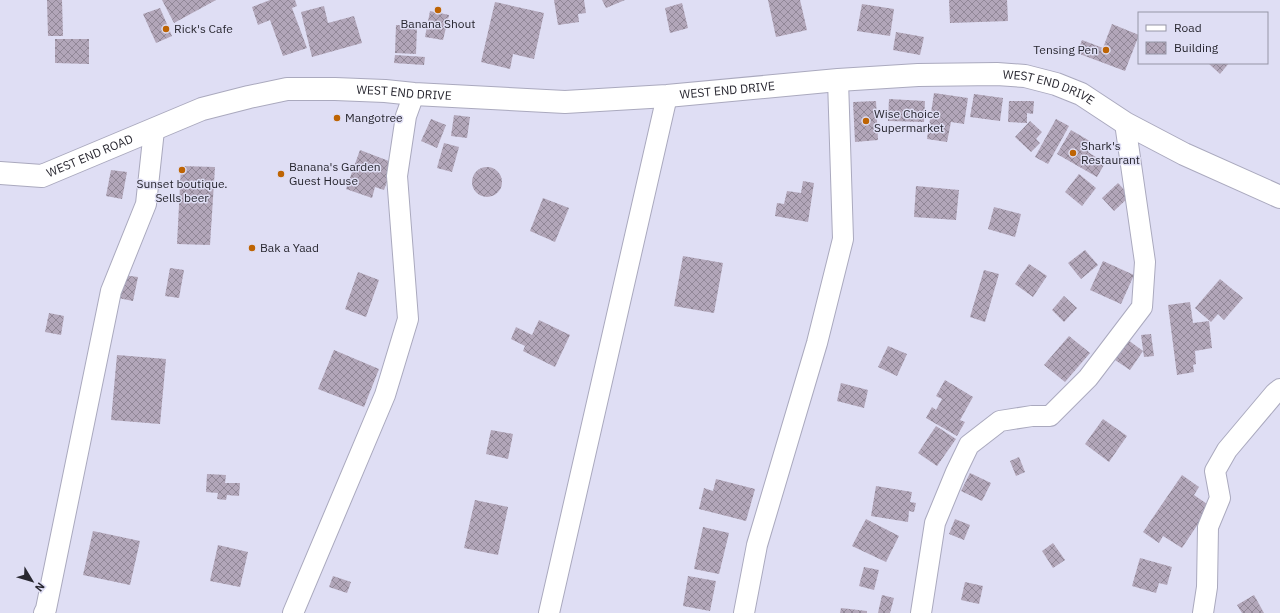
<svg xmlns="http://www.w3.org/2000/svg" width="1280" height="613" font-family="'IBM Plex Sans',sans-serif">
	<defs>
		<pattern id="building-cross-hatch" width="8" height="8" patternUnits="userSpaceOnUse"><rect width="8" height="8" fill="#b2a6b9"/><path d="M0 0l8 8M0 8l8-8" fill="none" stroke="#918797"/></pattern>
	</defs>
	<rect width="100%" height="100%" fill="#dfdef4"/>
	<g fill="url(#building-cross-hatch)">
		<path d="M47 0H62L63 36H48Z"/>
		<path d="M162 0H216L174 23Z"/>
		<path d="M270 0H295L297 6 292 8 307 48 283 56 270 20 258 25 252 7Z"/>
		<path d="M554 0H584L586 13 578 14 579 22 558 25Z"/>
		<path d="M602 0H625L606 8Z"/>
		<path d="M768 0H800L807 30 776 37Z"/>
		<path d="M949 0H1007L1008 21 950 23Z"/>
		<path d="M495 2 544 13 534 59 513 54 510 69 481 62Z"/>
		<path d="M682 3 688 28 670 33 665 8Z"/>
		<path d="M862 4 894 9 890 36 857 31Z"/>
		<path d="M324 6 328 23 354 16 362 43 312 57 301 12Z"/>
		<path d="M160 8 172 36 156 43 143 14Z"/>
		<path d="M430 11 449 15 443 40 425 37Z"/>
		<path d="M1112 24 1139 35 1125 71 1077 53 1082 40 1103 48Z"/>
		<path d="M396 25 417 26 416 54 395 53Z"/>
		<path d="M896 32 924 37 920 55 893 50Z"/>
		<path d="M55 39H89V64L55 63Z"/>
		<path d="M395 55 425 57 424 65 394 63Z"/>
		<path d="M1208 63H1229L1220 74Z"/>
		<path d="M934 93 968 98 964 124 951 122 947 142 927 139Z"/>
		<path d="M974 94 1003 98 1000 121 970 117Z"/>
		<path d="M889 99 925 101 924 122 888 121Z"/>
		<path d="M876 101 878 140 855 142 853 102Z"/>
		<path d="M1009 101H1034L1033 114 1027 113V123L1008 122Z"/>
		<path d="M454 115 470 117 467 138 451 136Z"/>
		<path d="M431 119 446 125 437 148 421 141Z"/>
		<path d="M1056 119 1069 126 1048 164 1035 157Z"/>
		<path d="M1030 121 1042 132 1036 139 1040 143 1031 152 1015 137Z"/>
		<path d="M1071 130 1093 143 1088 152 1105 163 1097 177 1057 154Z"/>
		<path d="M444 143 459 147 452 172 437 168Z"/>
		<path d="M360 150 394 163 384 190 375 187 372 198 346 189Z"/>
		<path d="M181 166 215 167 210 245 177 244Z"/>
		<circle cx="487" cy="182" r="15"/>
		<path d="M111 170 127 172 122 199 106 196Z"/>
		<path d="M1079 174 1096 188 1082 206 1065 192Z"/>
		<path d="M803 181 814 183 808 222 775 216 777 203 784 204 787 191 801 193Z"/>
		<path d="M1118 183 1130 196 1114 211 1102 198Z"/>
		<path d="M916 186 959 190 956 220 914 217Z"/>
		<path d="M543 198 569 208 555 242 530 231Z"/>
		<path d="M994 207 1021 214 1015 237 988 229Z"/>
		<path d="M1085 250 1098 265 1081 279 1068 263Z"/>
		<path d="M683 256 723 263 714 313 674 306Z"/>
		<path d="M1103 261 1134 275 1121 304 1090 290Z"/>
		<path d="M1029 264 1047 276 1033 297 1015 284Z"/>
		<path d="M170 268 184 270 179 298 165 296Z"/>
		<path d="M984 270 999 274 985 322 970 317Z"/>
		<path d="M358 272 379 280 366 317 345 309Z"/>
		<path d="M122 275 138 277 133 301 118 298Z"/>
		<path d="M1220 279 1243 298 1224 320 1218 314 1211 322 1195 308Z"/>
		<path d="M1064 296 1077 308 1064 322 1052 310Z"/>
		<path d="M1190 302 1193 323 1209 321 1212 348 1195 351 1196 364 1193 365 1194 372 1177 375 1168 305Z"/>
		<path d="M49 313 64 316 61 335 45 332Z"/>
		<path d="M539 320 570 335 555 367 523 351 525 346 511 339 516 327 532 335Z"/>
		<path d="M1151 334 1154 356 1144 357 1141 335Z"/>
		<path d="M1069 336 1090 353 1065 382 1044 365Z"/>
		<path d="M1128 340 1143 351 1130 370 1115 360Z"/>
		<path d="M888 346 907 354 897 376 878 367Z"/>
		<path d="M334 350 379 369 364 407 318 389Z"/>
		<path d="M117 355 166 359 160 424 111 420Z"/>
		<path d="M945 380 973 397 960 420 965 422 957 436 926 418 932 407 936 410 942 399 936 396Z"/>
		<path d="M841 383 868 390 864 408 837 401Z"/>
		<path d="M1103 419 1127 436 1109 462 1085 444Z"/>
		<path d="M936 426 956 439 937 466 918 453Z"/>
		<path d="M491 430 513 434 508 459 486 454Z"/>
		<path d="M1019 457 1025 472 1016 476 1010 461Z"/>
		<path d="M970 473 991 483 982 501 961 491Z"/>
		<path d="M207 474 226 475 225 483H240L239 496 227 495 226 500 217 499 218 493 206 492Z"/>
		<path d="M1182 475 1199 487 1194 495 1210 506 1182 548 1163 536 1159 543 1143 532Z"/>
		<path d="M716 479 755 489 746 521 699 509 704 488 713 491Z"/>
		<path d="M876 486 912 492 910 502 916 503 914 512 909 511 908 522 871 516Z"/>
		<path d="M475 500 508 507 498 555 464 548Z"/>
		<path d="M866 519 899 536 886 562 852 546Z"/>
		<path d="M955 519 970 525 964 540 949 534Z"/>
		<path d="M703 527 729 533 719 574 694 569Z"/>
		<path d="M93 531 140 541 130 585 83 575Z"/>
		<path d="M1053 543 1065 560 1053 568 1042 551Z"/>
		<path d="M218 545 248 552 240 587 210 581Z"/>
		<path d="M1140 558 1172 567 1167 585 1159 583 1156 593 1132 586Z"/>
		<path d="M864 567 879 570 874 590 859 586Z"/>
		<path d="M333 576 351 582 347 593 329 587Z"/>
		<path d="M688 576 716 581 710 611 683 606Z"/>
		<path d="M965 582 983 586 979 604 961 600Z"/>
		<path d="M882 595 894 598 890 613H878Z"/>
		<path d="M1254 595 1264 613H1242L1237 605Z"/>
		<path d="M841 608 867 611V613H840Z"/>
	</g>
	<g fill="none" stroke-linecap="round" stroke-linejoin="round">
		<defs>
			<g id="minor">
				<path d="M44 613 46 609 111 291 146 204 154 130"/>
				<path d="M293 613 385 395 408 319 397 176 406 116 414 94"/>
				<path d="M549 613 667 96"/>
				<path d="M744 613 757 545 817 343 843 239 838 80"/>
				<path d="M921 613 935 523 956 472 969 445 1000 421 1032 416H1050L1088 378 1142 307 1145 262 1125 123"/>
				<path d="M1203 613 1207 587 1208 527 1220 498 1215 471 1227 450 1275 393 1280 389"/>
			</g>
			<g id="secondary">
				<path id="s1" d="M0 173 42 176 202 109 249 97 287 89H335L385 91 414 94 565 102 667 96 838 80 918 75 997 74 1025 76 1056 84 1081 94 1125 123 1184 154 1280 197"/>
			</g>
		</defs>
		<use href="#minor" stroke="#aaa9be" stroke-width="22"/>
		<use href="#secondary" stroke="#aaa9be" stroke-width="24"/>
		<use href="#minor" stroke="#fff" stroke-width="20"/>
		<use href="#secondary" stroke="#fff" stroke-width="22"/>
	</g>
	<g fill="#be6403" stroke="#dfdef4" stroke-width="1.5">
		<circle cx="438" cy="10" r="4"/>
		<circle cx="166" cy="29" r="4"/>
		<circle cx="1106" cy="50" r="4"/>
		<circle cx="337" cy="118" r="4"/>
		<circle cx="866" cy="121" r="4"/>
		<circle cx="1073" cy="153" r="4"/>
		<circle cx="182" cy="170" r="4"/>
		<circle cx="281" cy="174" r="4"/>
		<circle cx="252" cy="248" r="4"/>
	</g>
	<g text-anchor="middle" stroke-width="3" stroke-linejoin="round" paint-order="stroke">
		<g font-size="12" fill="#282730" stroke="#dfdef4" text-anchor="start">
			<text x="438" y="28" text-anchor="middle">Banana Shout</text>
			<text x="174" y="33">Rick's Cafe</text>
			<text x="1098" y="54" text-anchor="end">Tensing Pen</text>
			<text x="874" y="118">Wise Choice<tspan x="874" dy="14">Supermarket</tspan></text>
			<text x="345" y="122">Mangotree</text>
			<text x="1081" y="150">Shark's<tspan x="1081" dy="14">Restaurant</tspan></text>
			<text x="289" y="171">Banana's Garden<tspan x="289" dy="14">Guest House</tspan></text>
			<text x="182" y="188" text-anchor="middle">Sunset boutique.<tspan x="182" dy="14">Sells beer</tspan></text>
			<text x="260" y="252">Bak a Yaad</text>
		</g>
		<g font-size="12" fill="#282730" stroke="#dfdef4">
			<text dy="4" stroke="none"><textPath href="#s1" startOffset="744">WEST END DRIVE</textPath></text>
			<text dy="4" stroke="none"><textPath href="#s1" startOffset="1068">WEST END DRIVE</textPath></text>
			<text dy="4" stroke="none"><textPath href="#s1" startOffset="420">WEST END DRIVE</textPath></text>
			<text dy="4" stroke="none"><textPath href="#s1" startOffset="94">WEST END ROAD</textPath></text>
		</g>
	</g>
	<rect x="1138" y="12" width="130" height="52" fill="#dfdef4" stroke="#9695a6"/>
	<rect x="1146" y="25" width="20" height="6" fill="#ffffff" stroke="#9695a6"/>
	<text x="1174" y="32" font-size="12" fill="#282730">Road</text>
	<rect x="1146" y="42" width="20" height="12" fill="url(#building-cross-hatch)" stroke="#9695a6"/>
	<text x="1174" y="52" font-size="12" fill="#282730">Building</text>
	<g transform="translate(32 581) rotate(128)" stroke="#dfdef4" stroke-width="3" paint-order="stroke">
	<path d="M0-3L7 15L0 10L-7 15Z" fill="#282730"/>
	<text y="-6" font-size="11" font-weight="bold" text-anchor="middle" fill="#282730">N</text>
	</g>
</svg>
